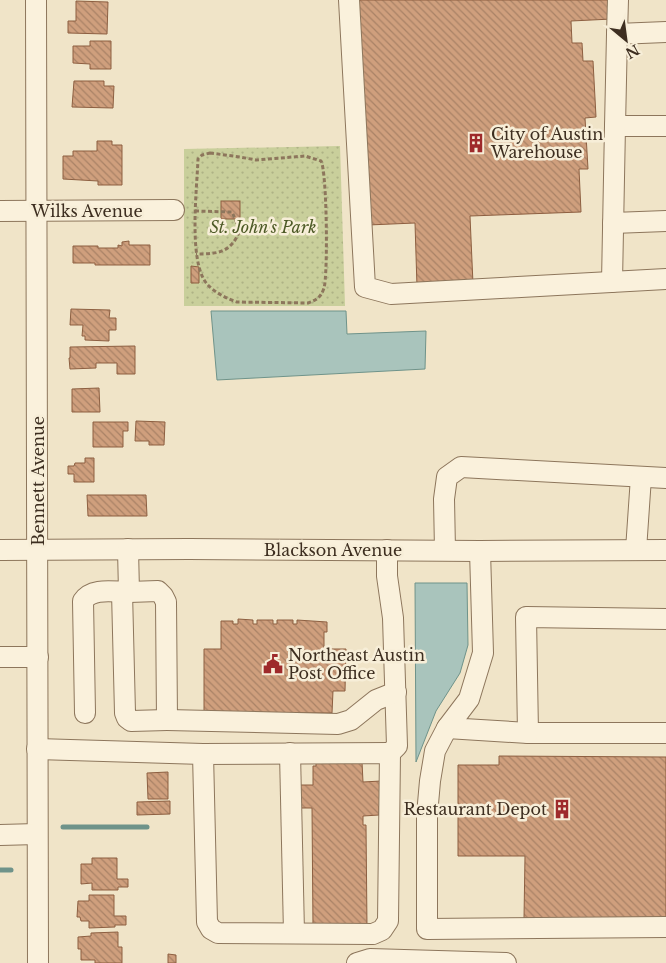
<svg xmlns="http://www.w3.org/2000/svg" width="666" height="963" font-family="'Libre Baskerville',serif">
	<defs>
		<pattern id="park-dots" width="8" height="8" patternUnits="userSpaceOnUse" patternTransform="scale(1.25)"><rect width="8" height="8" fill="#c9cf9b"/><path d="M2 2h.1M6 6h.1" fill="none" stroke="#aeb285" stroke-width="1.8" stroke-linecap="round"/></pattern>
		<pattern id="building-back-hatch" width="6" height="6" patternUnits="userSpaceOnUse" patternTransform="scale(1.25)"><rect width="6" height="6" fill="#cf9f7d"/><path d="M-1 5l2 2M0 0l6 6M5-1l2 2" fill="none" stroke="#a98266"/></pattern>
	</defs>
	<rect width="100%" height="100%" fill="#f0e4c8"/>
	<path fill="url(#park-dots)" d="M340 146 345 306H184V149Z"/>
	<g fill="#a9c4bc" stroke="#6f938a">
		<path d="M211 311H346L347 334 426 331 425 369 217 380Z"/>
		<path d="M415 583H467L468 645 460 673 436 711 416 762Z"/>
	</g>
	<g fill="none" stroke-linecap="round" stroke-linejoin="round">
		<g stroke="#6f938a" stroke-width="5">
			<path d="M63 827H147"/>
			<path d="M0 870H11"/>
		</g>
	</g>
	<g fill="url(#building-back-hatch)" stroke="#8d5f41">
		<path d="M359 0H611L612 19 571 21 572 43H582L583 61H593L596 117 585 118 588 169H579L581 212 470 216 473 284 417 287 415 223 368 225Z"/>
		<path d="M76 1 108 2 107 34 68 33V21H76Z"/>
		<path d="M90 41H111V69H90V64L73 63V46H90Z"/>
		<path d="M74 81H104V86H114L113 108 72 107Z"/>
		<path d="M97 141H112V145H122V185H98V181L63 179V156H73V151H97Z"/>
		<rect x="221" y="201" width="19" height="18"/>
		<path d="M129 241V245H150V265H95V263H73V246H98V248H118V245L122 246V242Z"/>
		<path d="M191 266 199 267V283H191Z"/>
		<path d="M71 309 110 310 109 318H116V330H109V341L85 340V336H82L83 325H70Z"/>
		<path d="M135 346V374H117V363H96V368L70 369 69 358H70V347Z"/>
		<path d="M99 388 100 412H72V389Z"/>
		<path d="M136 421 165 422 164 445H149V441H135Z"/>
		<path d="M93 422H128V431H123V447H93Z"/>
		<path d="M85 458H94V482H74V474H68V466H74L75 463H85Z"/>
		<path d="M87 495H146L147 516H88Z"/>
		<path d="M238 619 253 620V624H257V620H273V624H277V620H293V624H297V620L327 622V632H324V649H346L345 691H333L332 713H204V649H221V621H233V624H238Z"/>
		<path d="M499 756 666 757V918H524L525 856H458V765H499Z"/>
		<path d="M316 762H362L363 782 381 781 382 806H379V815L363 816V825H366L367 928 313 929 312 808H293L292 785H313V766H316Z"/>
		<path d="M168 772V799H148L147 773Z"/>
		<path d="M170 801V814L137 815V802Z"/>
		<path d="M92 858H117V879H128V887H118V890H92V883L81 884V864H92Z"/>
		<path d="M89 895H114V916H126V925H115V927L89 928V921H81L80 917H77L78 901H89Z"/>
		<path d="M118 932V947H122V963H95V960H81V949H78V937L91 936V933Z"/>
		<path d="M168 954 176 955V963H168Z"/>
	</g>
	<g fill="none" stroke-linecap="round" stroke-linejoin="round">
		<defs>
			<g id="minor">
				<path d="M36 0 38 963"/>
				<path d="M349 0 365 287 391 294 666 279"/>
				<path d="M666 32 617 34 615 126H666"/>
				<path d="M617 34 618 0"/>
				<path d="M0 211 174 210"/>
				<path d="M613 223 666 221"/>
				<path d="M612 282 615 126"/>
				<path d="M0 550 189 549 480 551 666 550"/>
				<path d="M387 550V576L393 618 397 746 390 753"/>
				<path d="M445 550 444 499 447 477 461 467 666 478"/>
				<path d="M636 550 641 477"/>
				<path d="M480 551 483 653 469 699 447 728 528 733H666"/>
				<path d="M122 592 125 713 127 718 131 721 167 720"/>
				<path d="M129 592 158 591 163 596 166 602 167 720 338 724 351 720 376 700 396 692"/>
				<path d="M0 657H38"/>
				<path d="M85 713 83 601C92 587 114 592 129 592L128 549"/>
				<path d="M447 728 435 751 430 781 427 815V929L666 927"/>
				<path d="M528 733 526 617 666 619"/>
				<path d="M37 749 203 754 390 753 388 921 382 930 373 934 218 933 211 929 207 922 203 754"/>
				<path d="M290 753 294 933"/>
				<path d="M0 835 37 834"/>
				<path d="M357 963 370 959 506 963"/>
			</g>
		</defs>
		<use href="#minor" stroke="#8d765c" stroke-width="22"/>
		<g stroke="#8d765c" stroke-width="3" stroke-dasharray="4 2.5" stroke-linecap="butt">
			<path d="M210 153 240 157 256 160 305 156 321 161C327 171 328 275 324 288 321 297 317 300 308 303L237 302C227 299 214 292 207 284 188 262 197 189 198 159L202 155Z"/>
			<path d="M195 211 232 212 240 230C231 253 218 254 196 254"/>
		</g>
		<use href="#minor" stroke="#faf1dc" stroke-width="20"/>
	</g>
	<defs>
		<symbol id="building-bare" viewBox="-9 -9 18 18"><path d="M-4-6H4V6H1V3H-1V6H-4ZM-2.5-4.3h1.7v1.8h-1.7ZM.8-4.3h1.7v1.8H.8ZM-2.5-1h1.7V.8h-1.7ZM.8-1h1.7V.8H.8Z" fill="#9e2a2b" stroke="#f7eed8" stroke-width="2.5" paint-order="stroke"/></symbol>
		<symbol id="civic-bare" viewBox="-9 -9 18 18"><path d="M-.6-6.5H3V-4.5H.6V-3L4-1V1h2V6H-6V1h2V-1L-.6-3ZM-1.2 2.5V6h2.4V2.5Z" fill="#9e2a2b" stroke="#f7eed8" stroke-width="2.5" paint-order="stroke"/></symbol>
	</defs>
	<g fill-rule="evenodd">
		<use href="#building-bare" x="462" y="129" width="28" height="28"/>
		<use href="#civic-bare" x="259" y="650" width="28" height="28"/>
		<use href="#building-bare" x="548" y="795" width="28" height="28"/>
	</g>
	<g text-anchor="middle" stroke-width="5" stroke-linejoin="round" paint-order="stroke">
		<g font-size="16" fill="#3d2e20" stroke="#f7eed8" text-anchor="start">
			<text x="491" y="140">City of Austin<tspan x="491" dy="18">Warehouse</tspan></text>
			<text x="288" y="661">Northeast Austin<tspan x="288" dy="18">Post Office</tspan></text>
			<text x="547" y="815" text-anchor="end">Restaurant Depot</text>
		</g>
		<g font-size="16" fill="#3d2e20" stroke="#f7eed8">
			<text x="87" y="217">Wilks Avenue</text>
			<text transform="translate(38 481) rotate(-90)" y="6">Bennett Avenue</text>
			<text x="333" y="556">Blackson Avenue</text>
		</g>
		<g font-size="16" font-style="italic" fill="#4d5a26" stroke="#f7eed8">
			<text x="263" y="233">St. John's Park</text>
		</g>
	</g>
	<g transform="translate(626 40) rotate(151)" stroke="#f7eed8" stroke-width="4" paint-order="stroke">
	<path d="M0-4L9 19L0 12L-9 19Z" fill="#3d2e20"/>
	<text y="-8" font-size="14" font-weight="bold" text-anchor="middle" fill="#3d2e20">N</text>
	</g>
</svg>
